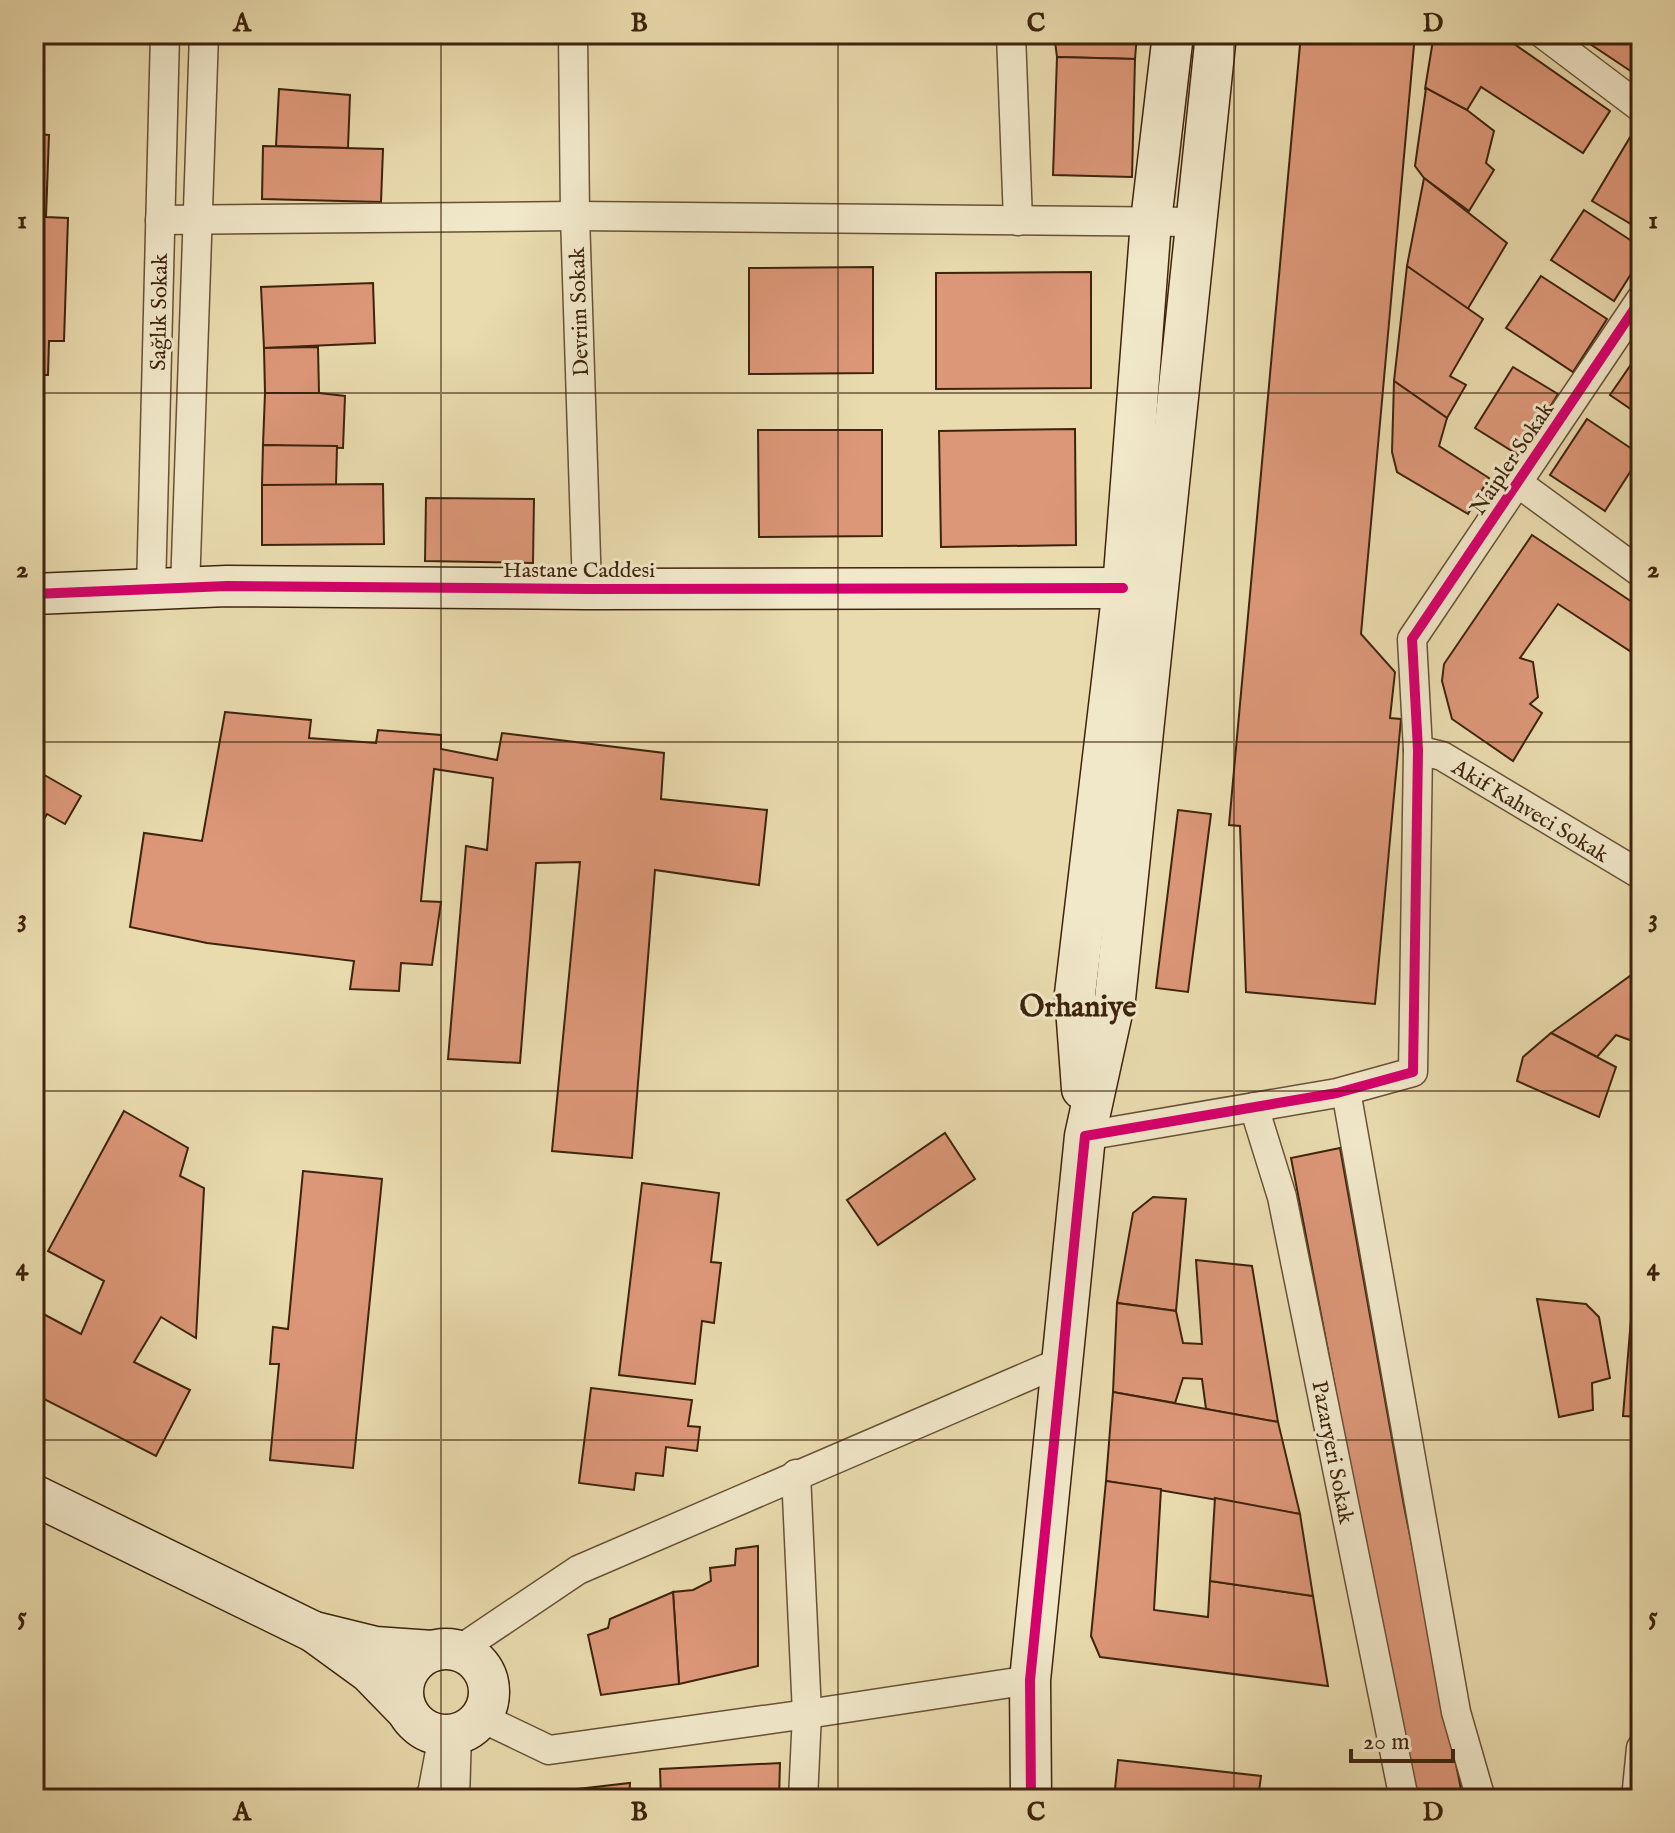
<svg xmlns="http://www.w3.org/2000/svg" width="1675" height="1833" font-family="'IM FELL English',serif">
	<rect width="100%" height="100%" fill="#e9dbae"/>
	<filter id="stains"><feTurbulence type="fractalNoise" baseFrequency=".0025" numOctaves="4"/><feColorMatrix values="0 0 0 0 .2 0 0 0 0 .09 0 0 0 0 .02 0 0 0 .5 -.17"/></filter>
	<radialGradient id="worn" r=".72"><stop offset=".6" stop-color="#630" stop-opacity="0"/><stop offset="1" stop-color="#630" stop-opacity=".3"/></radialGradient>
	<g fill="#dc9778" stroke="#3e230d" stroke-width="2">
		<path d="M1054 34H1137L1135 59 1057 57Z"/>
		<path d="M1301 34H1415L1361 634 1395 672 1390 718 1401 719 1375 1004 1246 992 1240 826 1229 825Z"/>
		<path d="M1434 34H1500L1610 111 1583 153 1481 87 1467 110 1425 89Z"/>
		<path d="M1575 34H1641V78Z"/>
		<path d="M1057 57 1135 59 1132 177 1053 175Z"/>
		<path d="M1426 88 1467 110 1494 131 1486 163 1494 170 1469 211 1424 178 1415 166Z"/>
		<path d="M279 89 350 95 348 148 276 146Z"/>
		<path d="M34 134 49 135 46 217 68 218 64 341H49L48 375H34Z"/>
		<path d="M1632 134 1641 140V230L1592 201Z"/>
		<path d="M263 146 383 149 381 202 262 199Z"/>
		<path d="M1424 178 1507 243 1467 310 1407 266Z"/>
		<path d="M1584 210 1641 247V258L1614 301 1551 260Z"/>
		<path d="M1407 266 1483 319 1450 376 1466 385 1447 418 1394 381Z"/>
		<path d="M873 267V373L749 374V268Z"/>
		<path d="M1091 272V388L936 389V273Z"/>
		<path d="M1541 276 1607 319 1573 372 1506 328Z"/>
		<path d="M373 283 375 343 264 348 261 287Z"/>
		<path d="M318 347 319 393H265L264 348Z"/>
		<path d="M1641 350V416L1610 395Z"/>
		<path d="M1513 367 1558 394 1520 456 1475 428Z"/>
		<path d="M1394 381 1447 418 1439 446 1489 478 1468 514 1397 472 1392 452Z"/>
		<path d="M265 393H319L345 396 343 448 263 445Z"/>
		<path d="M1587 419 1641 455 1605 511 1550 475Z"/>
		<path d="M1075 429 1076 545 941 547 939 431Z"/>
		<path d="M758 430H882V536L759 537Z"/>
		<path d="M263 445 337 446 336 486 262 485Z"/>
		<path d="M383 484 384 544 262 545V485Z"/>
		<path d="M426 498 534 499 533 563 425 561Z"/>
		<path d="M1532 535 1641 608V640L1633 653 1558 604 1520 658 1533 662 1538 697 1530 704 1542 713 1513 761 1452 719 1442 681 1444 664Z"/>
		<path d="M225 712 311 720 309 738 376 743 378 730 441 735V749L497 760 502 733 664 753 661 799 767 810 759 885 655 870 632 1158 552 1151 580 862 536 863 520 1063 448 1059 466 846 487 850 493 778 434 769 421 901 441 902 432 965 401 963 399 991 350 989 354 961 207 943 130 927 144 833 202 841Z"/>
		<path d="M34 769 81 796 65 824 47 814 34 836Z"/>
		<path d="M1178 810 1211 814 1188 992 1156 988Z"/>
		<path d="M1641 968V1044L1616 1035 1597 1057 1551 1033Z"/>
		<path d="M1551 1033 1616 1067 1599 1117 1517 1081 1523 1057Z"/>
		<path d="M124 1111 188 1148 180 1176 204 1188 196 1338 161 1317 134 1362 190 1390 156 1456 34 1394V1309L81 1334 104 1281 48 1251Z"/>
		<path d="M945 1133 975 1179 878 1245 847 1200Z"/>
		<path d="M1340 1148 1404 1506 1463 1799H1414L1291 1158Z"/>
		<path d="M303 1171 382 1179 353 1468 270 1460 279 1364H270L273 1327 288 1329Z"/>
		<path d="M642 1183 719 1193 711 1262 721 1263 714 1323 702 1321 695 1384 619 1375Z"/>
		<path d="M1153 1197 1186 1199 1176 1311 1117 1303 1133 1213Z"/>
		<path d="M1196 1260 1252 1266 1278 1422 1206 1409 1202 1379 1183 1378 1175 1403 1113 1392 1117 1303 1176 1311 1183 1343 1202 1344Z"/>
		<path d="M1537 1299 1586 1304 1599 1317 1610 1378 1592 1383 1593 1410 1559 1417Z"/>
		<path d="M1631 1319 1641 1321V1417L1623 1416Z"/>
		<path d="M591 1388 692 1400 688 1426 700 1427 697 1451 666 1447 663 1476 636 1473 634 1490 579 1483Z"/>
		<path d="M1113 1392 1278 1422 1300 1514 1106 1481Z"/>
		<path d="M1106 1481 1161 1489 1154 1610 1208 1617 1210 1581 1313 1596 1328 1686 1100 1657 1091 1636Z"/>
		<path d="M1215 1498 1300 1514 1313 1596 1210 1581Z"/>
		<path d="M758 1546V1666L679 1684 673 1592 693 1590 711 1581 710 1568 735 1565 736 1549Z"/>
		<path d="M673 1592 679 1684 601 1695 588 1635 608 1628 610 1619Z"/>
		<path d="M1118 1760 1261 1776 1258 1799H1114Z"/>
		<path d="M780 1763 779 1799H661L660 1769Z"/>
		<path d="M630 1783 629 1799H508V1797Z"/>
		<path d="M1276 1794 1330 1799H1276Z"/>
	</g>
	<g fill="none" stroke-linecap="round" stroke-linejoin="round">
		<defs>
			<g id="street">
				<path d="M573 34 575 216 587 589"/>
				<path d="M1011 34 1018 221"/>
				<path d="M1543 34 1641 108"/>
				<path d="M160 220 575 216 1196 222"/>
				<path d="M1518 483 1641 573"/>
				<path d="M185 589 204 34"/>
				<path d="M151 591 165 34"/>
				<path d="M1418 750 1442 756 1641 875"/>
				<path d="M1346 1091 1456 1712 1481 1799"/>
				<path d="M1254 1107 1282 1197 1404 1799"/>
				<path d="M1085 1136 1337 1093 1413 1072 1418 750 1412 639 1641 299"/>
				<path d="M796 1474 807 1714 803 1799"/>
				<path d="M459 1650 578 1570 1063 1361"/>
				<path d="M480 1717 549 1750 807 1714 1030 1680"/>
				<path d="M427 1799 432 1794 443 1735"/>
				<path d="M455 1799 457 1733"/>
				<path d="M1636 1799 1641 1748"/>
			</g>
			<g id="secondary">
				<path d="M34 594 227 586 587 589 1123 588"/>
				<path d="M1082 1089 1075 994 1123 588 1151 221 1173 34"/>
				<path d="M34 1495 314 1632"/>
				<circle cx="446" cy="1692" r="43"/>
				<path d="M407 1711 369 1672 314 1632 375 1647 432 1651"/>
				<path d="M1031 1799 1030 1680 1085 1136 1115 999 1216 34"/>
			</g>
		</defs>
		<use href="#street" stroke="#695135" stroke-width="31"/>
		<use href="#secondary" stroke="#3e230d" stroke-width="43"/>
		<use href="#street" stroke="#f1e8ca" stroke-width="28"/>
		<use href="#secondary" stroke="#f1e8ca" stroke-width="40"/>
		<defs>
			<g id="cycleway">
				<path d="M34 594 227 586 587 589 1123 588"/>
				<path d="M1031 1799 1030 1680 1085 1136 1337 1093 1413 1072 1418 750 1412 639 1641 299"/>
			</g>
		</defs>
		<use href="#cycleway" stroke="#f1e8ca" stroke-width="15"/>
		<use href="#cycleway" stroke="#d6006c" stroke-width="10"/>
	</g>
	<path fill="none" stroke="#3e230d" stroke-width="2" stroke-opacity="0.55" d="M441 34V1799M838 34V1799M1234 34V1799M34 393H1641M34 742H1641M34 1091H1641M34 1440H1641"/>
	<g text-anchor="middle" stroke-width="6" stroke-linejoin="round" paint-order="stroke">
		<g font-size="22" fill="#3e230d" stroke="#f1e8ca">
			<text transform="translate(158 312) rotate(-89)" y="8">Sağlık Sokak</text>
			<text transform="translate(578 312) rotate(-92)" y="8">Devrim Sokak</text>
			<text transform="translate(1511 458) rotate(-56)" y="8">Naipler Sokak</text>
			<text x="579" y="577">Hastane Caddesi</text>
			<text transform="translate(1531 810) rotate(31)" y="8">Akif Kahveci Sokak</text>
			<text transform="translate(1334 1452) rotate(79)" y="8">Pazaryeri Sokak</text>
		</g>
		<g font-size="30" font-weight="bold" fill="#3e230d" stroke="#f1e8ca">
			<text x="1078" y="1016">Orhaniye</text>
		</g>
	</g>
	<rect width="1675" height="1833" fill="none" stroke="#e9dbae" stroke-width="88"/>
	<path d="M1351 1749v12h102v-12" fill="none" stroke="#3e230d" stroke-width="4"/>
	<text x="1363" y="1749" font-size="24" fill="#3e230d" stroke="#f1e8ca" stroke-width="6" paint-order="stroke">20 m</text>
	<rect x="44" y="44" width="1587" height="1745" fill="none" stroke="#3e230d" stroke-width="3"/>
	<g font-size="26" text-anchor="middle" font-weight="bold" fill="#3e230d">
		<text x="242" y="31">A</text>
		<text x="639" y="31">B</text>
		<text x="1036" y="31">C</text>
		<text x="1433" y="31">D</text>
		<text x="22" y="228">1</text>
		<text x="1653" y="228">1</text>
		<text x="22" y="577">2</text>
		<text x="1653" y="577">2</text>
		<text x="22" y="926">3</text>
		<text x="1653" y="926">3</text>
		<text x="22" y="1275">4</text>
		<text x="1653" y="1275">4</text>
		<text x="22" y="1624">5</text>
		<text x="1653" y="1624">5</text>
		<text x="242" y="1820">A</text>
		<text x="639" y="1820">B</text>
		<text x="1036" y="1820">C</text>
		<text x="1433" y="1820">D</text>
	</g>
	<rect width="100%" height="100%" filter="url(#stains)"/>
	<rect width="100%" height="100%" fill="url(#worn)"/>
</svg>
